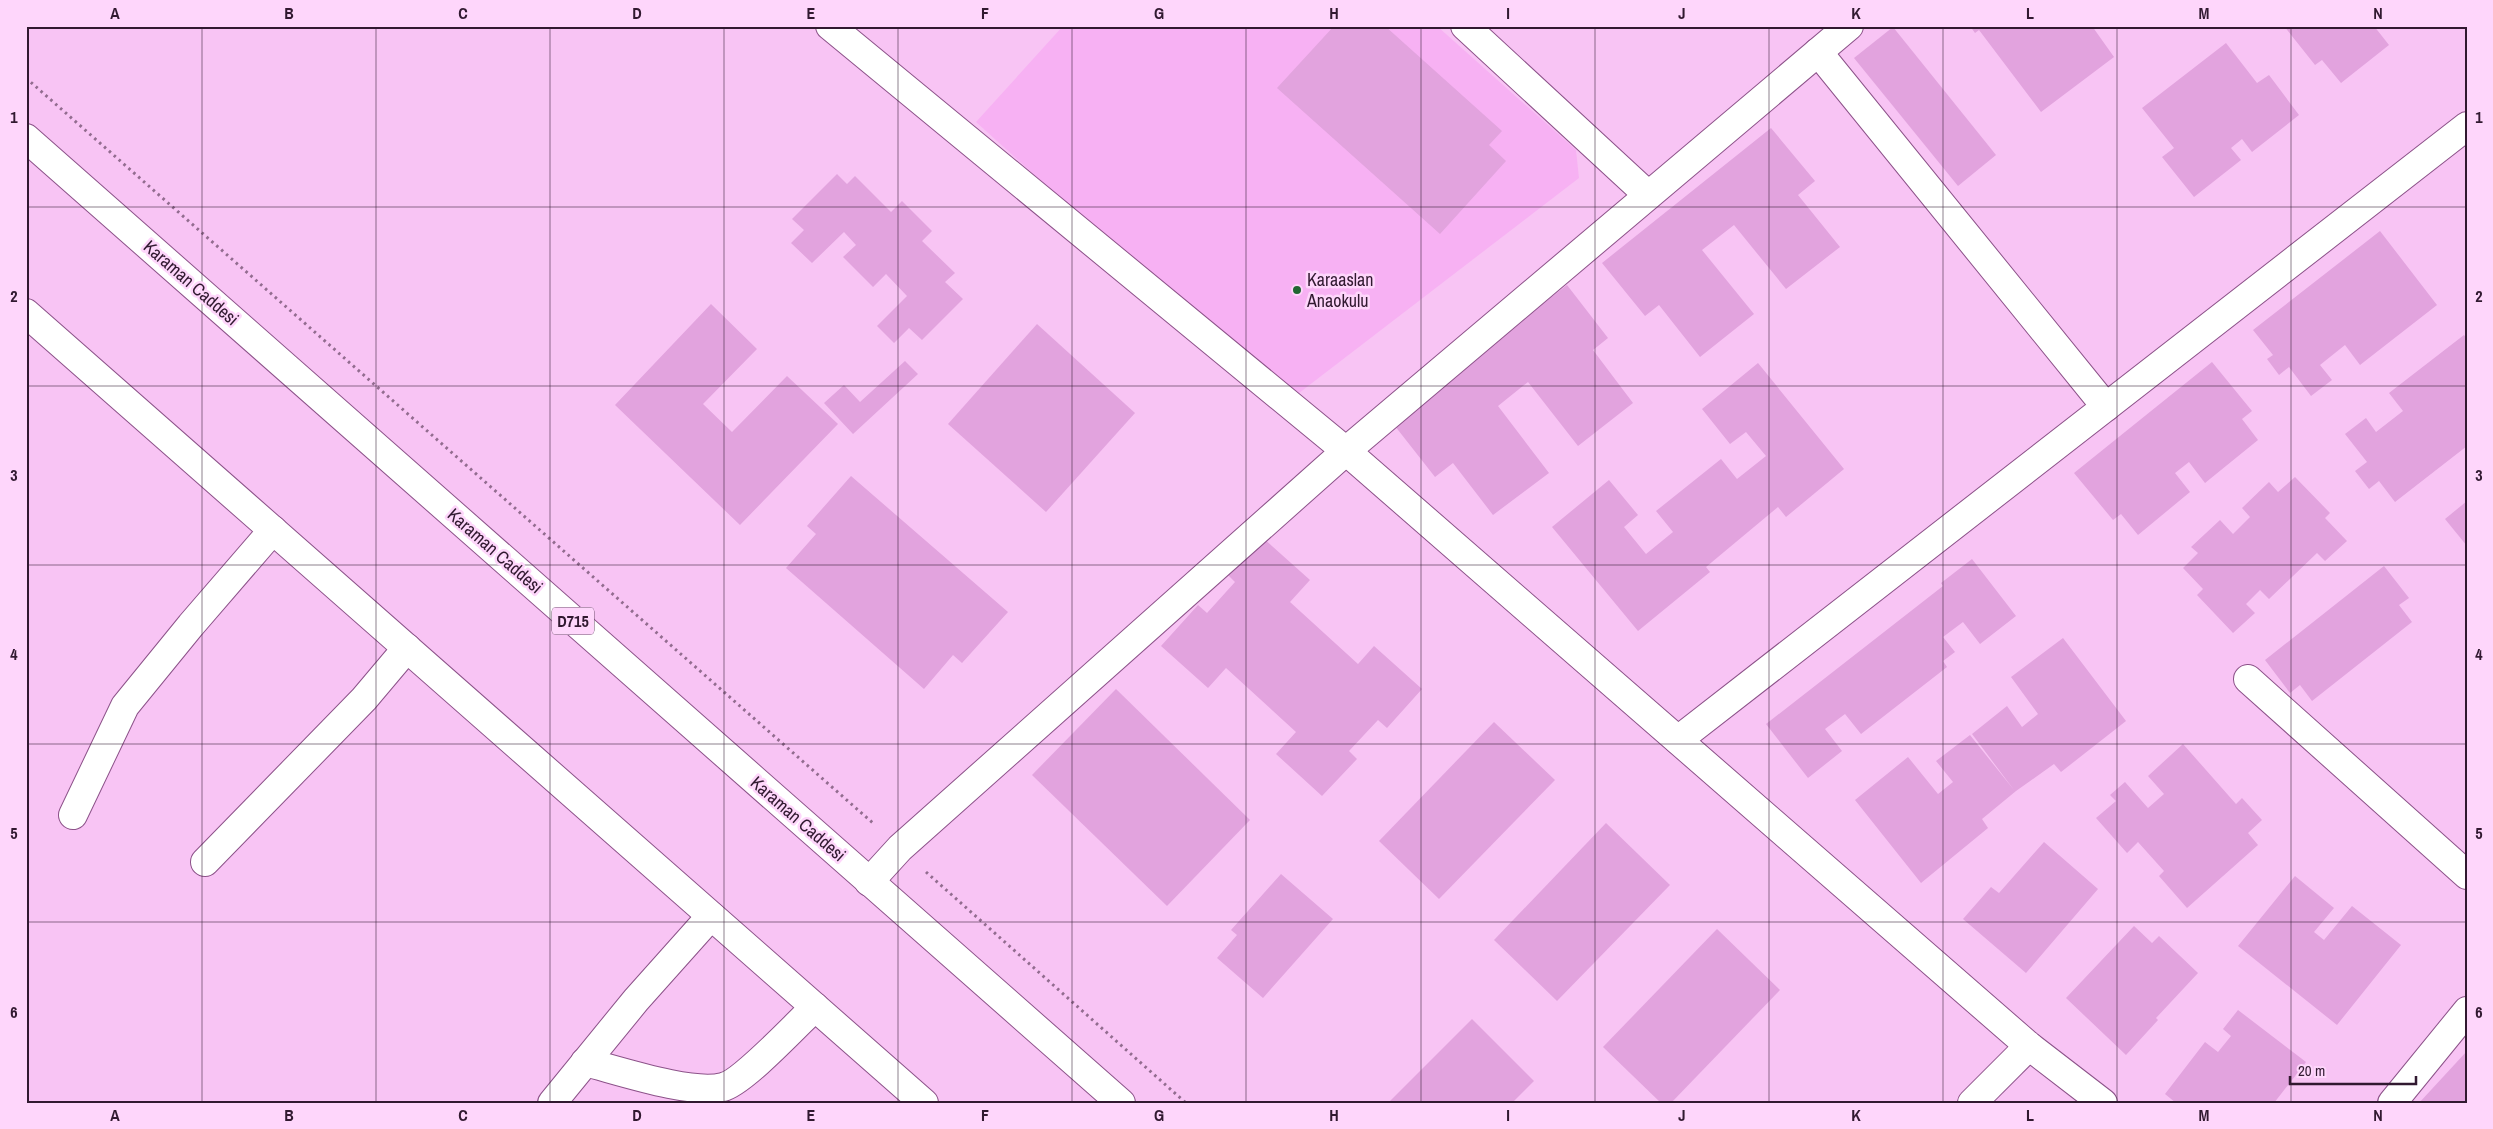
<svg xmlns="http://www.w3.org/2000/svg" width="2493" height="1129" font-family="'Archivo Narrow',sans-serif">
	<rect width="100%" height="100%" fill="#f8c4f4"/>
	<path fill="#f7b1f3" d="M1063 26H1437L1576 150 1579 178 1286 403 976 122Z"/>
	<g fill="#e2a3de">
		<path d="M1334 26H1385L1502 131 1489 145 1506 161 1440 234 1277 88Z"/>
		<path d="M1970 26H2092L2114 57 2041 112 1979 30 1975 33Z"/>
		<path d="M2284 26H2374L2389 45 2341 83 2322 60 2315 65Z"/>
		<path d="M1893 27 1996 155 1958 186 1854 58Z"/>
		<path d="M2226 43 2257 83 2269 75 2299 115 2252 152 2242 139 2231 148 2241 160 2194 197 2162 157 2174 148 2142 108Z"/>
		<path d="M1771 128 1815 181 1798 195 1840 247 1786 289 1734 225 1702 250 1754 314 1700 357 1659 305 1645 316 1602 263Z"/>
		<path d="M837 174 847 184 855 176 891 212 902 201 932 231 922 241 955 273 945 282 963 299 922 340 909 328 894 343 877 326 907 296 886 274 873 287 843 257 856 245 844 232 812 263 791 243 804 230 792 219Z"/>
		<path d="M2380 231 2437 305 2360 365 2345 345 2320 365 2332 380 2311 396 2289 367 2279 375 2267 359 2273 355 2253 330Z"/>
		<path d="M1567 285 1608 338 1593 350 1633 403 1578 446 1528 382 1498 406 1549 473 1493 515 1453 463 1435 477 1391 421Z"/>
		<path d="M711 304 757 349 703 404 732 432 787 376 838 424 740 525 615 405Z"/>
		<path d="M1037 324 1135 413 1046 512 948 424Z"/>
		<path d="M2464 335 2467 339V446L2395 502 2379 481 2369 489 2355 471 2367 462 2345 434 2366 418 2376 432 2403 411 2389 393Z"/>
		<path d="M905 361 918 374 853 434 824 403 844 385 860 402Z"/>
		<path d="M2212 362 2252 411 2242 419 2258 440 2205 483 2189 462 2175 473 2190 492 2138 535 2121 514 2113 520 2074 473Z"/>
		<path d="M1758 363 1844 469 1786 517 1778 507 1706 567 1710 572 1638 631 1552 527 1609 480 1638 515 1624 527 1646 554 1673 532 1656 511 1721 459 1737 479 1766 456 1746 432 1730 444 1702 409Z"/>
		<path d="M851 476 1008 612 962 663 953 655 924 689 786 568 816 534 807 526Z"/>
		<path d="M2295 477 2330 513 2325 518 2347 541 2325 561 2317 553 2269 599 2260 590 2246 604 2255 613 2233 633 2197 595 2203 589 2183 568 2198 553 2191 547 2220 520 2233 534 2250 517 2242 508 2269 482 2278 492Z"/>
		<path d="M2467 501V546L2445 519Z"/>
		<path d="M1262 537 1310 580 1290 602 1358 664 1374 646 1422 689 1387 728 1378 720 1349 751 1357 759 1322 796 1276 754 1296 732 1226 668 1208 688 1161 646 1198 605 1207 613 1235 582 1228 575Z"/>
		<path d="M1972 559 2016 616 1980 644 1963 622 1943 637 1955 652 1943 661 1947 667 1861 734 1845 714 1825 729 1842 751 1808 778 1766 724 1943 586 1941 583Z"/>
		<path d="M2384 566 2409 598 2399 605 2412 622 2312 701 2300 685 2290 693 2265 660Z"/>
		<path d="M2063 638 2126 721 2061 772 2054 764 2016 791 1982 819 1988 828 1921 883 1855 800 1908 757 1938 794 1953 782 1936 761 1970 735 2014 790 1972 734 2007 706 2022 727 2038 714 2011 677Z"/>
		<path d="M1116 689 1250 820 1167 906 1032 775Z"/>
		<path d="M1494 722 1555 780 1439 899 1379 841Z"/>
		<path d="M2183 744 2236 804 2242 798 2262 820 2248 833 2258 845 2187 908 2159 876 2164 871 2138 842 2127 853 2096 818 2116 801 2110 795 2125 782 2148 808 2164 794 2148 776Z"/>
		<path d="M1606 823 1670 885 1557 1001 1494 940Z"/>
		<path d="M2044 842 2098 889 2026 973 1963 919 1991 887 1999 893Z"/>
		<path d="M1281 874 1333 919 1263 998 1217 958 1237 935 1231 930Z"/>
		<path d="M2295 876 2334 908 2314 932 2324 940 2352 906 2401 945 2337 1025 2238 946Z"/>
		<path d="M2134 926 2152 943 2159 936 2198 973 2156 1018 2158 1020 2126 1055 2066 998Z"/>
		<path d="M1717 929 1780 990 1671 1103H1661L1603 1047Z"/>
		<path d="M2238 1010 2306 1062 2274 1103H2176L2165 1094 2205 1042 2218 1052 2231 1036 2223 1029Z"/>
		<path d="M1472 1019 1534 1081 1512 1103H1388Z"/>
		<path d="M2467 1051V1103H2419Z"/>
	</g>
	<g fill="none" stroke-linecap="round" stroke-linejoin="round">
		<defs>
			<g id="minor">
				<path d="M830 26 1346 451 2029 1046 2103 1103"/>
				<path d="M1465 26 1648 195"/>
				<path d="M1818 52 2106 407"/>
				<path d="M2248 679 2467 875"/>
				<path d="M1678 740 2467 126"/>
				<path d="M73 815 125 706 191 625 273 530"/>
				<path d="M205 862 364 699 407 648"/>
				<path d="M869 882 900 848 1346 451 1849 26"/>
				<path d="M585 1062C620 1071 691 1095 723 1087 742 1083 798 1023 815 1007"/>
				<path d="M552 1103 636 1000 711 916"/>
				<path d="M1972 1103 2029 1046"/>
				<path d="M2392 1103 2467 1011"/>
			</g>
			<g id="trunk">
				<path d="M26 138 1121 1103"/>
				<path d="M26 313 924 1103"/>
			</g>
		</defs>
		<use href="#minor" stroke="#8c5289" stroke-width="30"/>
		<use href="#trunk" stroke="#8c5289" stroke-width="30"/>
		<g stroke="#926c8f" stroke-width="3" stroke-dasharray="2.5 4" stroke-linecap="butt">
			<path d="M26 78 874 824"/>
			<path d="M926 872 1186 1103"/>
		</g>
		<use href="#minor" stroke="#fff" stroke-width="28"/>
		<use href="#trunk" stroke="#fff" stroke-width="28"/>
	</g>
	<path fill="none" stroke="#311930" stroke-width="1" stroke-opacity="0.55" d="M202 26V1103M376 26V1103M550 26V1103M724 26V1103M898 26V1103M1072 26V1103M1246 26V1103M1421 26V1103M1595 26V1103M1769 26V1103M1943 26V1103M2117 26V1103M2291 26V1103M26 207H2467M26 386H2467M26 565H2467M26 744H2467M26 922H2467"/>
	<circle fill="#206632" stroke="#fed6fb" stroke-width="2" cx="1297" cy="290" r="5"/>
	<g text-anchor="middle" stroke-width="5" stroke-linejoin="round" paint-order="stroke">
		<rect fill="#fed6fb" stroke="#6e526d" stroke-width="1" x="552" y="607.5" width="42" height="27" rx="4"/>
		<g font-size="16" font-weight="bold" fill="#311930">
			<text x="573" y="627">D715</text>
		</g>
		<g font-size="18" fill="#311930" stroke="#fed6fb" text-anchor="start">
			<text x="1307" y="286">Karaaslan<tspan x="1307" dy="21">Anaokulu</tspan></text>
		</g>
		<g font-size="18" fill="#311930" stroke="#fed6fb">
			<text transform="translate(191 283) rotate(41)" y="6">Karaman Caddesi</text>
			<text transform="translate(495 551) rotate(41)" y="6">Karaman Caddesi</text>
			<text transform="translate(798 819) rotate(41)" y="6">Karaman Caddesi</text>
		</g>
	</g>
	<rect width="2493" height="1129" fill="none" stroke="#fed6fb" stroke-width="55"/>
	<path d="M2290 1076v8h126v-8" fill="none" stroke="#311930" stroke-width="2.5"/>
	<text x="2298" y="1076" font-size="15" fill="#311930" stroke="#fed6fb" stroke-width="4" paint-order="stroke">20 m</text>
	<rect x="28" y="28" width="2438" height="1074" fill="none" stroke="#311930" stroke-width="2"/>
	<g font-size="16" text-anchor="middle" font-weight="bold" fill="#311930">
		<text x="115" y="19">A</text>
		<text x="289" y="19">B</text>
		<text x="463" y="19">C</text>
		<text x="637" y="19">D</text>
		<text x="811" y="19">E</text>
		<text x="985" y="19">F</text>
		<text x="1159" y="19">G</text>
		<text x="1334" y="19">H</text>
		<text x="1508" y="19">I</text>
		<text x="1682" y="19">J</text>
		<text x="1856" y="19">K</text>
		<text x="2030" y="19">L</text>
		<text x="2204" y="19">M</text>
		<text x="2378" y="19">N</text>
		<text x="14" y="123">1</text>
		<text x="2479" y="123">1</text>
		<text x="14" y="302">2</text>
		<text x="2479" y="302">2</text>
		<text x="14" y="481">3</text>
		<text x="2479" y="481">3</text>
		<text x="14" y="660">4</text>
		<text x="2479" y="660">4</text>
		<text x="14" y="839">5</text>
		<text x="2479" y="839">5</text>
		<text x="14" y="1018">6</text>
		<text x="2479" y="1018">6</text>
		<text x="115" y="1121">A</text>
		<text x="289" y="1121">B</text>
		<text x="463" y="1121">C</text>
		<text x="637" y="1121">D</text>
		<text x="811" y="1121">E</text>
		<text x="985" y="1121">F</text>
		<text x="1159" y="1121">G</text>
		<text x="1334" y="1121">H</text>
		<text x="1508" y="1121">I</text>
		<text x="1682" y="1121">J</text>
		<text x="1856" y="1121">K</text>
		<text x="2030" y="1121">L</text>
		<text x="2204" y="1121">M</text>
		<text x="2378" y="1121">N</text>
	</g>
</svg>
